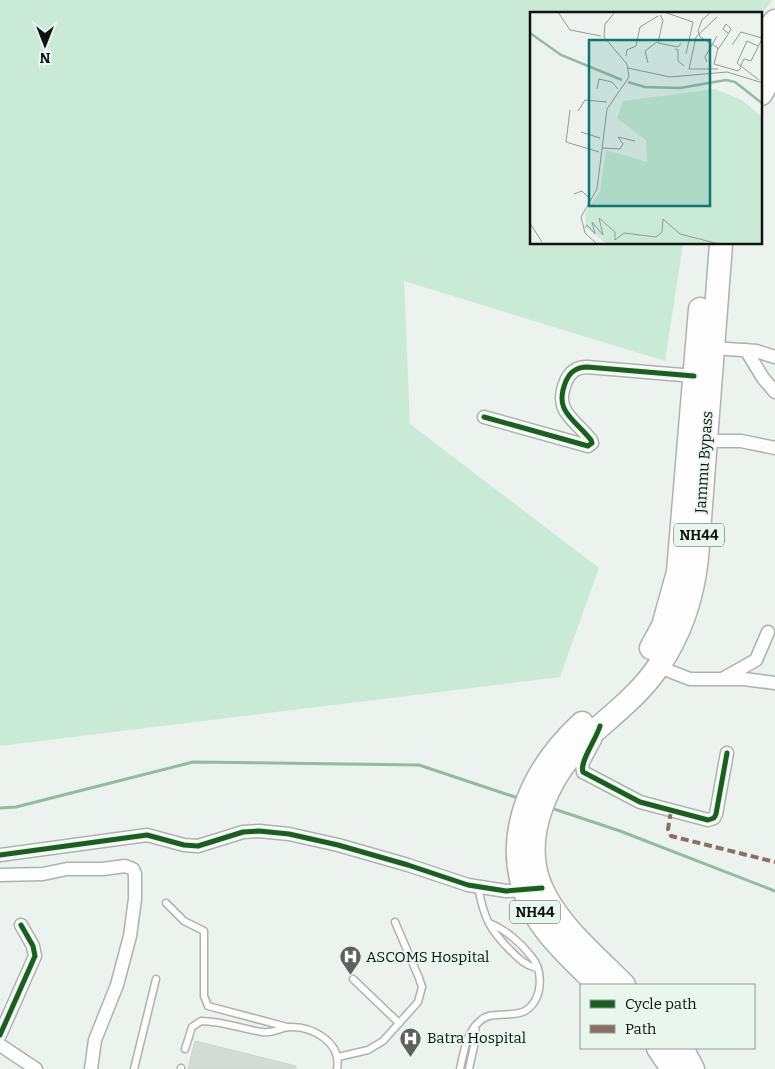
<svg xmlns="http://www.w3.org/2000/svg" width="775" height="1069" font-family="Bitter,serif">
	<rect width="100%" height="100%" fill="#ecf2ee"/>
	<path fill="#caead8" d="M0 0H772L761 15 531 14V244H683L665 361 404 281 410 424 599 568 560 677 0 746Z"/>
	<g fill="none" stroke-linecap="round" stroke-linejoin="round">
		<g stroke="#91bba4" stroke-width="3">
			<path d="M0 808 16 807 193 762 419 765 521 799"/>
			<path d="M551 808 620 831 775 891"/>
		</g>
	</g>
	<path fill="#d4dad6" stroke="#cdd2cf" d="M195 1041 296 1066V1069H188Z"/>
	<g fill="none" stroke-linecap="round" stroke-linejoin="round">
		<defs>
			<g id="lane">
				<path d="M478 887C484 918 489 929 511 951 519 959 525 965 536 968"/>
				<path d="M166 903 184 921 204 931V996L208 1006 287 1027"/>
				<path d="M353 979 399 1023"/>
				<path d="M185 1049 192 1027 201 1021C222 1021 242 1029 262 1032 273 1034 279 1028 289 1027 312 1026 342 1042 337 1069"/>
				<path d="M338 1057 368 1050 383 1041 418 1002 422 987 419 978 395 922"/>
				<path d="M134 1069 156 979"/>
				<path d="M181 1069V1068"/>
				<path d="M460 1069C464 1051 466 1033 480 1021 491 1010 512 1018 525 1011 543 1000 544 971 531 956 521 943 505 929 489 923"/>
				<path d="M469 1069 476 1037 475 1027"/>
			</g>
			<g id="street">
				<path d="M713 348 756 351 775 357"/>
				<path d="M746 350 763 378 775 392"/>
				<path d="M484 417 588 446 592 443 591 440C574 418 553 412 566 381 570 372 577 367 587 367L694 376"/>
				<path d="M706 441H741L775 448"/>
				<path d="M659 667 690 679H744L775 683"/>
				<path d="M724 678 756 660 768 632"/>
				<path d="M595 740 582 764 583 772 640 802 708 820 714 818 716 814 727 753"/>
				<path d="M0 855 147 835 184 845 198 846 243 832 259 831 289 834 338 845 408 865 468 885 506 891 529 890"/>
				<path d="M0 875 43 874 67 869H103L125 866 133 869 135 874V899L130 936 117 985 95 1040 91 1069"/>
				<path d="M0 1035 35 956 33 946 21 925"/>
				<path d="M0 1045 36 1069"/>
			</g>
			<g id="highway">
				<path d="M761 38 775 21"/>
				<path d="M761 63 775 45"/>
				<path d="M761 94 775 70"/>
				<path d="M651 648 663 626 678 572 700 309"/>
				<path d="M582 723C529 772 496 845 535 914 551 941 576 963 598 985"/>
				<path d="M624 985C596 956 558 926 541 887 519 835 550 773 588 737 612 715 640 694 658 667 680 635 693 596 697 558L721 244"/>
				<path d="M658 1048 672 1069"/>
				<path d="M682 1048 693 1069"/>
			</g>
		</defs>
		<use href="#lane" stroke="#adb2af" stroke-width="9"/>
		<use href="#street" stroke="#adb2af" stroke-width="15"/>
		<use href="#highway" stroke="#adb2af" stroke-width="25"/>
		<use href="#lane" stroke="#fcfdfc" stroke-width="6"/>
		<use href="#street" stroke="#fcfdfc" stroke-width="12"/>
		<use href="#highway" stroke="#fcfdfc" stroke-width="22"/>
		<path stroke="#8d6e63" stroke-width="4" stroke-dasharray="8 4" stroke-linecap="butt" d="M671 811 668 829 671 836 775 862"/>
		<defs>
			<g id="cycleway">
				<path d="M484 417 588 446 592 443 591 440C574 418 553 412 566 381 570 372 577 367 587 367L694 376"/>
				<path d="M600 726C597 738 579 762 583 772L640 802 708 820 714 818 716 814 727 753"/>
				<path d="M0 855 147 835 184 845 198 846 243 832 259 831 289 834 338 845 408 865 468 885 506 891 542 888"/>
				<path d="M0 1035 35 956 33 946 21 925"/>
			</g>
		</defs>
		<use href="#cycleway" stroke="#e8f6ed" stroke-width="8"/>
		<use href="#cycleway" stroke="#1b5e20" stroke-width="5"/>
	</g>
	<defs>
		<symbol id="hospital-pin" viewBox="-11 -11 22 30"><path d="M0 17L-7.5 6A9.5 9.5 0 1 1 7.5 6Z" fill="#5c615e" stroke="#e8f6ed"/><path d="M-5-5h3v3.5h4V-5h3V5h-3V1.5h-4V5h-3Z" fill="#fff"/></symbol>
	</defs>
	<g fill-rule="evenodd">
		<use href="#hospital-pin" x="338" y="944" width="25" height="34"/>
		<use href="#hospital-pin" x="398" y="1026" width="25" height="34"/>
	</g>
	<g text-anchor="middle" stroke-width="4" stroke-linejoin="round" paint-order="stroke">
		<g fill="#e8f6ed" stroke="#4f5752" stroke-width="1">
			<rect x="674" y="523.5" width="50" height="23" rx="4"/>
			<rect x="510" y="900.5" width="50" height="23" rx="4"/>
		</g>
		<g font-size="14" font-weight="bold" fill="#0e1310">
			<text x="699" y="540">NH44</text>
			<text x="535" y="917">NH44</text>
		</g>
		<g font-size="15" fill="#0e1310" stroke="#e8f6ed">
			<text transform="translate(704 462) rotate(-86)" y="5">Jammu Bypass</text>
		</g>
		<g font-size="15" fill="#0e1310" stroke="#e8f6ed" text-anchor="start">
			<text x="366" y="962">ASCOMS Hospital</text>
			<text x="427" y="1043">Batra Hospital</text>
		</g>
	</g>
	<g transform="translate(530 12)">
		<rect width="232" height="232" fill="#ecf2ee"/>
		<path d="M185 77 212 88 232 105V232H77L56 215 55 201 70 179 76 138 117 150 116 128 87 106 93 89Z" fill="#caead8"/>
		<path fill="none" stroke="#91bba4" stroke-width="2.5" d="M0 21 31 43 92 68M98 70 115 75 150 76 196 68 205 70 233 92"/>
		<path fill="none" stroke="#939995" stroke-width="1" d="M28 0 40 18 71 24M134 0 163 10 156 42M181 0 172 8 168 19 170 25 188 36 184 52 208 59 211 56M130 3 133 8 128 31 148 35 151 31M187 5 166 25 159 57H188M202 33 211 20 232 26M106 34 110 15 128 4M228 34 217 29 207 51 229 68M145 37 148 38V49L154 54M188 37 191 33 200 19 201 17 196 12 193 17 198 21M96 44 97 38 106 34M177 50 175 45 187 24M118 51 115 39 127 30M210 55 214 47 221 49 233 25M98 56 140 65 197 60 233 71M67 77 69 67 82 70 88 77M40 98 36 130 69 140M48 99 55 88 77 90M51 120 70 126M72 136 90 137 93 132 88 125 105 129M44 182 52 179 58 185M0 211 12 230M55 216 57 213 65 222 62 210 73 223 69 206 85 220V228L94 221 126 225 132 220 133 207 150 222 189 232M67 232 55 221 51 205 67 177 77 97 99 65 97 52 74 25 75 12 85 0"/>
		<path fill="#0f766e" fill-opacity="0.15" stroke="#0f766e" stroke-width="2.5" d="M59 28H180V194H59Z"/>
		<rect width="232" height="232" fill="none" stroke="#0e1310" stroke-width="2.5"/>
	</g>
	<rect x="580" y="984" width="175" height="65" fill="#e8f6ed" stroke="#919b95"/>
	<rect x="590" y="1000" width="25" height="8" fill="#1b5e20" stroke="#919b95"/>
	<text x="625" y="1009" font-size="15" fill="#0e1310">Cycle path</text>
	<rect x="590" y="1025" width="25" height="8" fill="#8d6e63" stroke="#919b95"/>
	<text x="625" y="1034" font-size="15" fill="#0e1310">Path</text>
	<g transform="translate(45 45) rotate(180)" stroke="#e8f6ed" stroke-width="4" paint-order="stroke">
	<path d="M0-4L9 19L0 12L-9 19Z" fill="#0e1310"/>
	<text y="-8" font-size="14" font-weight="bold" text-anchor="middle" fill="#0e1310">N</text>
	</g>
</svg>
